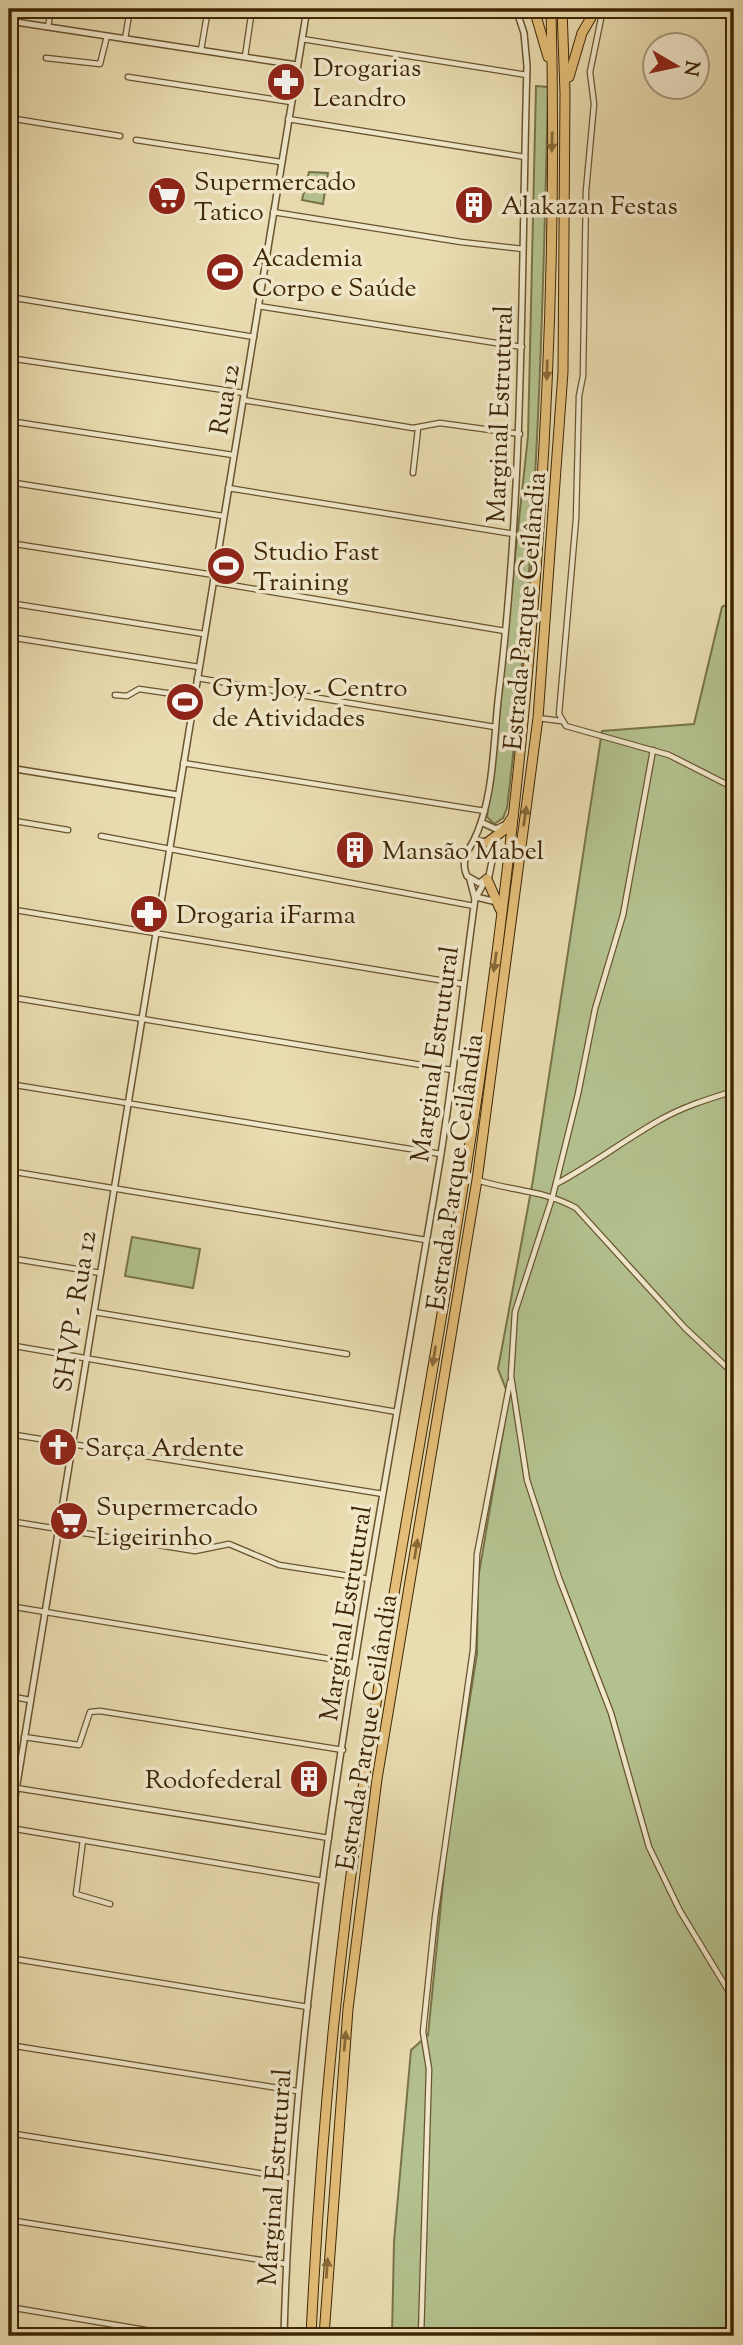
<svg xmlns="http://www.w3.org/2000/svg" width="743" height="2345" font-family="'Sorts Mill Goudy',serif">
	<rect width="100%" height="100%" fill="#e9dcb0"/>
	<filter id="stains"><feTurbulence type="fractalNoise" baseFrequency=".00286" numOctaves="4"/><feColorMatrix values="0 0 0 0 .2 0 0 0 0 .09 0 0 0 0 .02 0 0 0 .5 -.17"/></filter>
	<radialGradient id="worn" r=".72"><stop offset=".6" stop-color="#630" stop-opacity="0"/><stop offset="1" stop-color="#630" stop-opacity=".3"/></radialGradient>
	<g fill="#b3c18e" stroke="#787449" stroke-width="2">
		<path d="M536 86 548 87C543 328 536 568 507 808L503 818 494 824 487 817 528 436Z"/>
		<path d="M309 172 328 173 323 204 302 200Z"/>
		<path d="M734 601V2336H392L394 2242 411 2050 428 2035 447 1843 477 1654 478 1579 509 1397 498 1369 533 1180 602 731 694 724 722 607Z"/>
		<path d="M132 1237 200 1249 193 1288 125 1276Z"/>
	</g>
	<g fill="none" stroke-linecap="round" stroke-linejoin="round">
		<defs>
			<g id="minor">
				<path d="M603 9 590 72 594 104 586 191 583 376 579 396 576 519 559 714 566 726 669 755 734 788"/>
				<path d="M48 27 51 9"/>
				<path d="M9 38 12 22"/>
				<path d="M125 39 130 9"/>
				<path d="M302 39 527 75"/>
				<path d="M201 50 208 9"/>
				<path d="M245 57 252 9"/>
				<path d="M46 58 100 64 107 36"/>
				<path d="M128 77 291 102"/>
				<path d="M9 118 120 136"/>
				<path d="M288 119 525 157"/>
				<path d="M136 140 281 162"/>
				<path d="M273 212 461 242 523 249"/>
				<path d="M9 297 254 337"/>
				<path d="M258 306 522 347"/>
				<path d="M9 358 244 393"/>
				<path d="M243 400 413 428 440 423 520 434"/>
				<path d="M9 421 233 455"/>
				<path d="M413 473 418 429"/>
				<path d="M9 482 223 516"/>
				<path d="M228 488 514 534"/>
				<path d="M9 543 214 575"/>
				<path d="M213 582 505 631"/>
				<path d="M9 603 204 634"/>
				<path d="M9 637 199 667"/>
				<path d="M197 678 495 727"/>
				<path d="M115 695 127 696 139 689 194 697"/>
				<path d="M538 718 561 721"/>
				<path d="M653 750 623 915 595 1009 578 1094 553 1195 515 1312 511 1376 527 1480 559 1578 611 1713 649 1847 680 1911 731 1995 734 2005"/>
				<path d="M183 763 485 811"/>
				<path d="M9 820 68 830"/>
				<path d="M101 836 474 906"/>
				<path d="M9 909 463 984"/>
				<path d="M9 997 452 1070"/>
				<path d="M9 1084 441 1154"/>
				<path d="M9 1171 426 1240"/>
				<path d="M477 1180C511 1191 544 1190 576 1208L685 1328 734 1374"/>
				<path d="M556 1184C592 1165 623 1141 658 1121 682 1107 708 1099 734 1091"/>
				<path d="M9 1258 101 1273"/>
				<path d="M94 1312 347 1354"/>
				<path d="M9 1345 397 1412"/>
				<path d="M9 1434 383 1494"/>
				<path d="M9 1521 195 1551 229 1544 279 1565 369 1579"/>
				<path d="M9 1606 355 1663"/>
				<path d="M9 1696 30 1700"/>
				<path d="M24 1737 79 1745 90 1712 100 1711 343 1750"/>
				<path d="M9 1781 17 1782"/>
				<path d="M16 1788 329 1838"/>
				<path d="M10 1828 323 1881"/>
				<path d="M83 1840 76 1894 110 1904"/>
				<path d="M9 1958 308 2007"/>
				<path d="M9 2045 297 2091"/>
				<path d="M9 2133 290 2178"/>
				<path d="M9 2220 286 2264"/>
				<path d="M9 2307 181 2336"/>
				<path d="M421 2336 429 2069 423 2032 435 1917 473 1650 477 1554 510 1382"/>
			</g>
			<g id="tertiary">
				<path d="M9 21 297 65"/>
				<path d="M9 768 178 795"/>
				<path d="M483 823 496 829 504 825"/>
				<path d="M479 841 488 842 493 856 489 876 479 883 467 876C461 863 466 853 473 842Z"/>
				<path d="M473 842C495 798 493 740 499 692 524 484 521 275 527 66L524 33 516 9"/>
				<path d="M470 880 475 899"/>
				<path d="M476 897 497 902"/>
				<path d="M9 1833 307 9"/>
				<path d="M284 2336C294 1943 376 1548 440 1160 454 1073 463 986 475 899L485 881"/>
			</g>
			<g id="motorway">
				<path d="M534 9 548 57"/>
				<path d="M569 77 582 33 596 9"/>
				<path d="M488 842 504 830 513 816"/>
				<path d="M487 879 500 909"/>
				<path d="M311 2336C320 2149 337 1960 365 1774 400 1541 446 1310 480 1077 531 724 560 366 551 9"/>
				<path d="M324 2336 348 2009 377 1779 477 1180 538 718 563 372 565 93 562 9"/>
			</g>
		</defs>
		<use href="#minor" stroke="#69542f" stroke-width="7"/>
		<use href="#tertiary" stroke="#69542f" stroke-width="8"/>
		<use href="#motorway" stroke="#3e2604" stroke-width="11"/>
		<use href="#minor" stroke="#f1e8cc" stroke-width="4.5"/>
		<use href="#tertiary" stroke="#f1e8cc" stroke-width="5"/>
		<use href="#motorway" stroke="#e4be78" stroke-width="9"/>
	</g>
	<defs><path id="oneway-solid" d="M-6-.8H1V-3.2L6.5 0L1 3.2V.8H-6Z" transform="scale(1.75)"/></defs>
	<g fill="#896a38">
		<use href="#oneway-solid" transform="translate(552 142) rotate(91)"/>
		<use href="#oneway-solid" transform="translate(547 370) rotate(91)"/>
		<use href="#oneway-solid" transform="translate(525 816) rotate(-82)"/>
		<use href="#oneway-solid" transform="translate(495 962) rotate(98)"/>
		<use href="#oneway-solid" transform="translate(434 1356) rotate(99)"/>
		<use href="#oneway-solid" transform="translate(416 1549) rotate(-81)"/>
		<use href="#oneway-solid" transform="translate(345 2041) rotate(-85)"/>
		<use href="#oneway-solid" transform="translate(327 2268) rotate(-86)"/>
	</g>
	<defs>
		<symbol id="pharmacy-disc" viewBox="-11 -11 22 22"><circle r="9.5" fill="#8f2418" stroke="#f1e8cc"/><path d="M-2-6h4v4h4v4h-4v4h-4v-4h-4v-4h4Z" fill="#fff"/></symbol>
		<symbol id="supermarket-disc" viewBox="-11 -11 22 22"><circle r="9.5" fill="#8f2418" stroke="#f1e8cc"/><path d="M-6-5.5h2.5l.6 2H6L4.5 2H-2.5L-4.4-4H-6ZM-1.5 3.2a1.3 1.3 0 1 0 .1 0ZM3 3.2a1.3 1.3 0 1 0 .1 0Z" fill="#fff"/></symbol>
		<symbol id="building-disc" viewBox="-11 -11 22 22"><circle r="9.5" fill="#8f2418" stroke="#f1e8cc"/><path d="M-4-6H4V6H1V3H-1V6H-4ZM-2.5-4.3h1.7v1.8h-1.7ZM.8-4.3h1.7v1.8H.8ZM-2.5-1h1.7V.8h-1.7ZM.8-1h1.7V.8H.8Z" fill="#fff"/></symbol>
		<symbol id="stadium-disc" viewBox="-11 -11 22 22"><circle r="9.5" fill="#8f2418" stroke="#f1e8cc"/><path d="M0-5a6.5 5 0 1 0 0 10a6.5 5 0 1 0 0-10ZM-3.5-1.8h7v3.6h-7Z" fill="#fff"/></symbol>
		<symbol id="church-disc" viewBox="-11 -11 22 22"><circle r="9.5" fill="#8f2418" stroke="#f1e8cc"/><path d="M-1.2-6h2.4v3.5h3.3v2.4h-3.3V6h-2.4V-.1h-3.3v-2.4h3.3Z" fill="#fff"/></symbol>
	</defs>
	<g fill-rule="evenodd">
		<use href="#pharmacy-disc" x="264" y="60" width="44" height="44"/>
		<use href="#supermarket-disc" x="145" y="174" width="44" height="44"/>
		<use href="#building-disc" x="452" y="183" width="44" height="44"/>
		<use href="#stadium-disc" x="203" y="250" width="44" height="44"/>
		<use href="#stadium-disc" x="204" y="544" width="44" height="44"/>
		<use href="#stadium-disc" x="163" y="680" width="44" height="44"/>
		<use href="#building-disc" x="333" y="828" width="44" height="44"/>
		<use href="#pharmacy-disc" x="127" y="892" width="44" height="44"/>
		<use href="#church-disc" x="36" y="1425" width="44" height="44"/>
		<use href="#supermarket-disc" x="47" y="1499" width="44" height="44"/>
		<use href="#building-disc" x="287" y="1757" width="44" height="44"/>
	</g>
	<g text-anchor="middle" stroke-width="7" stroke-linejoin="round" paint-order="stroke">
		<g font-size="26" fill="#3e2604" stroke="#f1e8cc" text-anchor="start">
			<text x="313" y="76">Drogarias<tspan x="313" dy="30">Leandro</tspan></text>
			<text x="194" y="190">Supermercado<tspan x="194" dy="30">Tatico</tspan></text>
			<text x="501" y="214">Alakazan Festas</text>
			<text x="252" y="266">Academia<tspan x="252" dy="30">Corpo e Saúde</tspan></text>
			<text x="253" y="560">Studio Fast<tspan x="253" dy="30">Training</tspan></text>
			<text x="212" y="696">Gym Joy - Centro<tspan x="212" dy="30">de Atividades</tspan></text>
			<text x="382" y="859">Mansão Mabel</text>
			<text x="176" y="923">Drogaria iFarma</text>
			<text x="85" y="1456">Sarça Ardente</text>
			<text x="96" y="1515">Supermercado<tspan x="96" dy="30">Ligeirinho</tspan></text>
			<text x="282" y="1788" text-anchor="end">Rodofederal</text>
		</g>
		<g font-size="26" fill="#3e2604" stroke="#f1e8cc">
			<text transform="translate(224 399) rotate(-80)" y="9">Rua 12</text>
			<text transform="translate(499 414) rotate(-88)" y="9">Marginal Estrutural</text>
			<text transform="translate(524 611) rotate(-85)" y="9">Estrada Parque Ceilândia</text>
			<text transform="translate(434 1054) rotate(-82)" y="9">Marginal Estrutural</text>
			<text transform="translate(454 1172) rotate(-82)" y="9">Estrada Parque Ceilândia</text>
			<text transform="translate(74 1311) rotate(-81)" y="9">SHVP - Rua 12</text>
			<text transform="translate(345 1613) rotate(-81)" y="9">Marginal Estrutural</text>
			<text transform="translate(366 1732) rotate(-81)" y="9">Estrada Parque Ceilândia</text>
			<text transform="translate(274 2177) rotate(-86)" y="9">Marginal Estrutural</text>
		</g>
	</g>
	<rect width="743" height="2345" fill="none" stroke="#e9dcb0" stroke-width="35"/>
	<rect x="10" y="10" width="722" height="2324" fill="none" stroke="#3e2604" stroke-width="3.5"/>
	<rect x="18" y="18" width="708" height="2310" fill="none" stroke="#3e2604" stroke-width="2"/>
	<g transform="translate(676 66) rotate(99)"><circle r="33" fill="#f1e8cc" stroke="#a99a7c" stroke-width="2"/>
	<path d="M0-5L12 26L0 18L-12 26Z" fill="#8f2418"/>
	<text y="-10" font-size="19" font-weight="bold" text-anchor="middle" fill="#3e2604">N</text>
	</g>
	<rect width="100%" height="100%" filter="url(#stains)"/>
	<rect width="100%" height="100%" fill="url(#worn)"/>
</svg>
